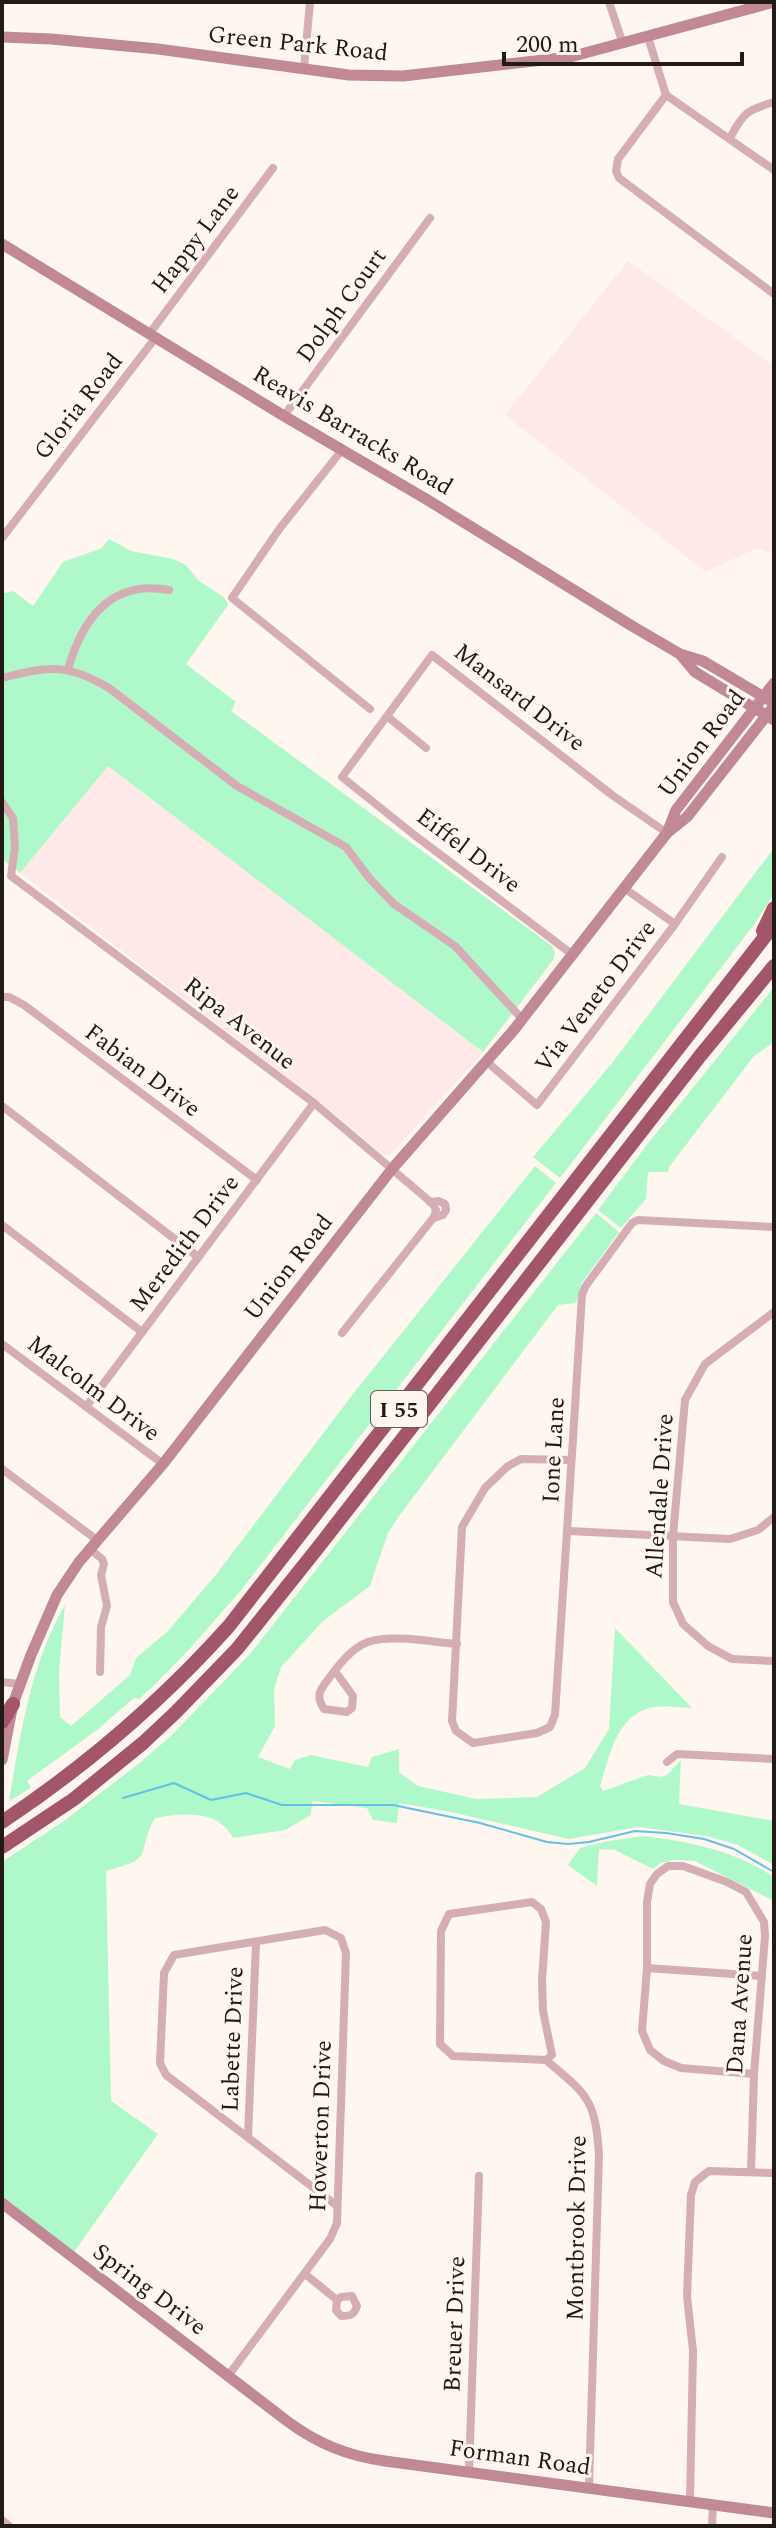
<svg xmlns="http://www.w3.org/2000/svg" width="776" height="2528" font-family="Spectral,serif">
	<rect width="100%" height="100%" fill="#fff6f0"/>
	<g fill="#fee8e8">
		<path d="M628 261 774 366V554L757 548 706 572 505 415Z"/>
		<path d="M108 766 483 1052 390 1155H383L333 1112 20 873Z"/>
	</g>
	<g fill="#aff8ca">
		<path d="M109 539 131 551 173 559 186 565 198 580 225 598 228 605 186 664 236 702 231 711 552 946 555 953 553 960 483 1052 108 766 20 873 2 859V594L13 591 33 606 63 562 102 548Z"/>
		<path d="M774 848V894L756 922 560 1178 533 1157 612 1063Z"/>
		<path d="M774 987V1042L754 1056 669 1167 668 1172H648L646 1199 621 1228 598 1210 646 1146Z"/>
		<path d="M535 1166 556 1183 242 1589C209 1627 176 1666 139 1699L134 1698 97 1730 27 1781 31 1788 9 1801C20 1735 31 1663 65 1605L59 1671 60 1717 71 1726 130 1675 136 1658 168 1631 215 1576 353 1394Z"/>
		<path d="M596 1213 619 1232 581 1284 576 1303 558 1305 399 1516 388 1533 370 1586 323 1621 281 1667 274 1689 275 1726 258 1757 290 1769 295 1760 311 1755 368 1767 372 1757 399 1749V1772L418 1786 476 1799 537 1797 585 1768 609 1729 615 1628 692 1708C680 1708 666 1705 654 1707 616 1714 610 1755 600 1786L603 1791 648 1775 661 1777 667 1775 681 1760 679 1804 774 1821V1865L738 1845 707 1836 638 1827 569 1839 446 1811 399 1803 397 1823 373 1820 367 1808 312 1801 311 1815 285 1830 233 1838C218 1809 183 1813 155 1818 134 1856 158 1857 106 1871L111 2101 158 2134 74 2252 2 2198V1862L64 1821 137 1765 171 1736 250 1654Z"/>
		<path d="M643 1836C691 1842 733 1850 774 1877V1901L695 1861 674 1860 661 1863 653 1869 615 1850 599 1849 597 1886 568 1865 580 1848 609 1841Z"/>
	</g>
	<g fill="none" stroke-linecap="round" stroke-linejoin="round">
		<path stroke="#63c0e6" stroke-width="2" d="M123 1798 174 1783 211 1800 246 1793 282 1805H393L480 1823 547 1842 568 1844 589 1842 635 1831 666 1833 704 1839 734 1849 774 1872"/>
		<g stroke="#d4adb5" stroke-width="8">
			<path d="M609 2 623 44"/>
			<path d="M648 37 666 95 618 159 616 171 619 178 774 294"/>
			<path d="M304 68 310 2"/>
			<path d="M666 95 774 170"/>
			<path d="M730 138C743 113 747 110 774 102"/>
			<path d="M150 333 273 168"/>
			<path d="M284 416 430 218"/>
			<path d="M342 450 280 528 232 598 370 709"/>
			<path d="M2 538 156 337"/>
			<path d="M68 669C83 617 112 580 169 590"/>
			<path d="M2 678C48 666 67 663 109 688L237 786 346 847 370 879 394 904 455 946 522 1019"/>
			<path d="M388 717 426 748"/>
			<path d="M2 802 13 818 15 847 11 876 314 1103 433 1204 436 1210 434 1217 342 1333"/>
			<path d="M624 888 675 924"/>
			<path d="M573 955 413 834 342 777 432 655 612 795 667 833"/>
			<path d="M2 997H9L24 1005 257 1180"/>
			<path d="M487 1062 537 1105 675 924 722 857"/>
			<path d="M2 1106 198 1257"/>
			<path d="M430 1202 439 1201 445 1204 446 1210 443 1215 434 1218"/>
			<path d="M2 1225 142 1332"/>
			<path d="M774 1312 705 1364 685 1400 673 1536V1602L683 1624 708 1646 732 1659 774 1661"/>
			<path d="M2 1344 163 1464"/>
			<path d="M86 1407 314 1103"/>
			<path d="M571 1460 521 1459 508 1466 485 1488 462 1527 452 1721 456 1731 473 1743 537 1733 550 1727 555 1715C565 1575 573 1435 582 1295L585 1287 632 1223 638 1220 774 1227"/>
			<path d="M2 1469 97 1540"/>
			<path d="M569 1531 730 1539 758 1530 774 1517"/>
			<path d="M90 1549 102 1559 104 1564 101 1575 107 1606 101 1627 100 1672"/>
			<path d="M335 1671 353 1696 352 1708 347 1712 324 1709C316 1697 319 1691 327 1681 337 1667 351 1648 368 1642 391 1634 432 1642 457 1644"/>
			<path d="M2 1682 20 1684"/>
			<path d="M667 1762 677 1754 774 1759"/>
			<path d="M647 1968 762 1976"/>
			<path d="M546 2060 453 2056 440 2044 441 1931 449 1914 532 1902 541 1909 546 1922 542 1980 543 2011 552 2055 546 2060C587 2095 595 2098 599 2154L589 2488"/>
			<path d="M248 2137 256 1943"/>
			<path d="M751 2172 754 2074 765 1936 764 1922 746 1892 727 1882 683 1866H668L657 1874 650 1884 647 1902V1968L642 2031 650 2050 664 2061 681 2068 754 2074"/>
			<path d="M305 2274 337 2300 336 2310 341 2316C351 2316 354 2315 357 2306L352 2296 341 2297 337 2300"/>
			<path d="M228 2376 330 2239 337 2223 346 1953 341 1938 325 1930 174 1955 164 1973 160 2063 166 2075 336 2205"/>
			<path d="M469 2472 479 2176"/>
			<path d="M690 2501 693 2351 687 2296 691 2195 695 2182 709 2171 774 2173"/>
			<path d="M2 2520 9 2526"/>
			<path d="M712 2526 713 2504"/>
		</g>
		<g stroke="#c18895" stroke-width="11">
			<path d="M2 37 51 39 158 49 349 75 403 76 570 57 774 2"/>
			<path d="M2 244 284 416 426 499 632 626 680 654 703 661 774 703"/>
			<path d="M680 654 695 672 774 720"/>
			<path d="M667 833 687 817 774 706"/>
			<path d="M2 1760 13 1704 31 1655 57 1595 79 1562 163 1464 392 1169 513 1031 667 833 676 810 774 683"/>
			<path d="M2 2203 287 2421C318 2444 348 2456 385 2461L774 2513"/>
		</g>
		<g stroke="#a35569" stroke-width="14">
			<path d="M763 931 774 908"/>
			<path d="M2 1722 13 1704"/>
			<path d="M2 1822C86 1766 161 1702 229 1626L774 925"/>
			<path d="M2 1847 74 1799 143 1743 175 1713 237 1649 320 1545 700 1056 774 966"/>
		</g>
	</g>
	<g text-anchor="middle" stroke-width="6" stroke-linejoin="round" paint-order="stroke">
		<rect fill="#fff6f0" stroke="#645c57" stroke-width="2" x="371" y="1391" width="56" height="36" rx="6"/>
		<g font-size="22" font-weight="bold" fill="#221a15">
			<text x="399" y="1417">I 55</text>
		</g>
		<g font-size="24" fill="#221a15" stroke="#fff6f0">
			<text transform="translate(298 43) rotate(6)" y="8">Green Park Road</text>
			<text transform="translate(195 239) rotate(-53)" y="8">Happy Lane</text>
			<text transform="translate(341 305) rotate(-54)" y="8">Dolph Court</text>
			<text transform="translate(78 406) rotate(-52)" y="8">Gloria Road</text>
			<text transform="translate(353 430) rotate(31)" y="8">Reavis Barracks Road</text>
			<text transform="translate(520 697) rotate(38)" y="8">Mansard Drive</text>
			<text transform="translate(701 743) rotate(-53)" y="8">Union Road</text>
			<text transform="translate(469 850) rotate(37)" y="8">Eiffel Drive</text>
			<text transform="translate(595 996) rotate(-53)" y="8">Via Veneto Drive</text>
			<text transform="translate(240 1023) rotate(38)" y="8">Ripa Avenue</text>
			<text transform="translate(143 1070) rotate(37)" y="8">Fabian Drive</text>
			<text transform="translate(184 1243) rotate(-53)" y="8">Meredith Drive</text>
			<text transform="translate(288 1267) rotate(-52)" y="8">Union Road</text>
			<text transform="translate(94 1388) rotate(37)" y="8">Malcolm Drive</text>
			<text transform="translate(553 1450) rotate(-87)" y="8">Ione Lane</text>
			<text transform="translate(659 1496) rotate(-86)" y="8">Allendale Drive</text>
			<text transform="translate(739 2004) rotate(-86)" y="8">Dana Avenue</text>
			<text transform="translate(232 2039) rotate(-88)" y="8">Labette Drive</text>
			<text transform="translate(320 2126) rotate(-88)" y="8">Howerton Drive</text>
			<text transform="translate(576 2228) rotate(-89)" y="8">Montbrook Drive</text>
			<text transform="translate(150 2289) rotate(37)" y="8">Spring Drive</text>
			<text transform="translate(454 2324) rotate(-88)" y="8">Breuer Drive</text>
			<text transform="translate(520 2457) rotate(8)" y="8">Forman Road</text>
		</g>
	</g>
	<rect width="776" height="2528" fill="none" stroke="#221a15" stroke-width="8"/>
	<path d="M504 52v12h238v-12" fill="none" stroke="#221a15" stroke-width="4"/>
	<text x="516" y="52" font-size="24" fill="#221a15" stroke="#fff6f0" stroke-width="6" paint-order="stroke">200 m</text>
</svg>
